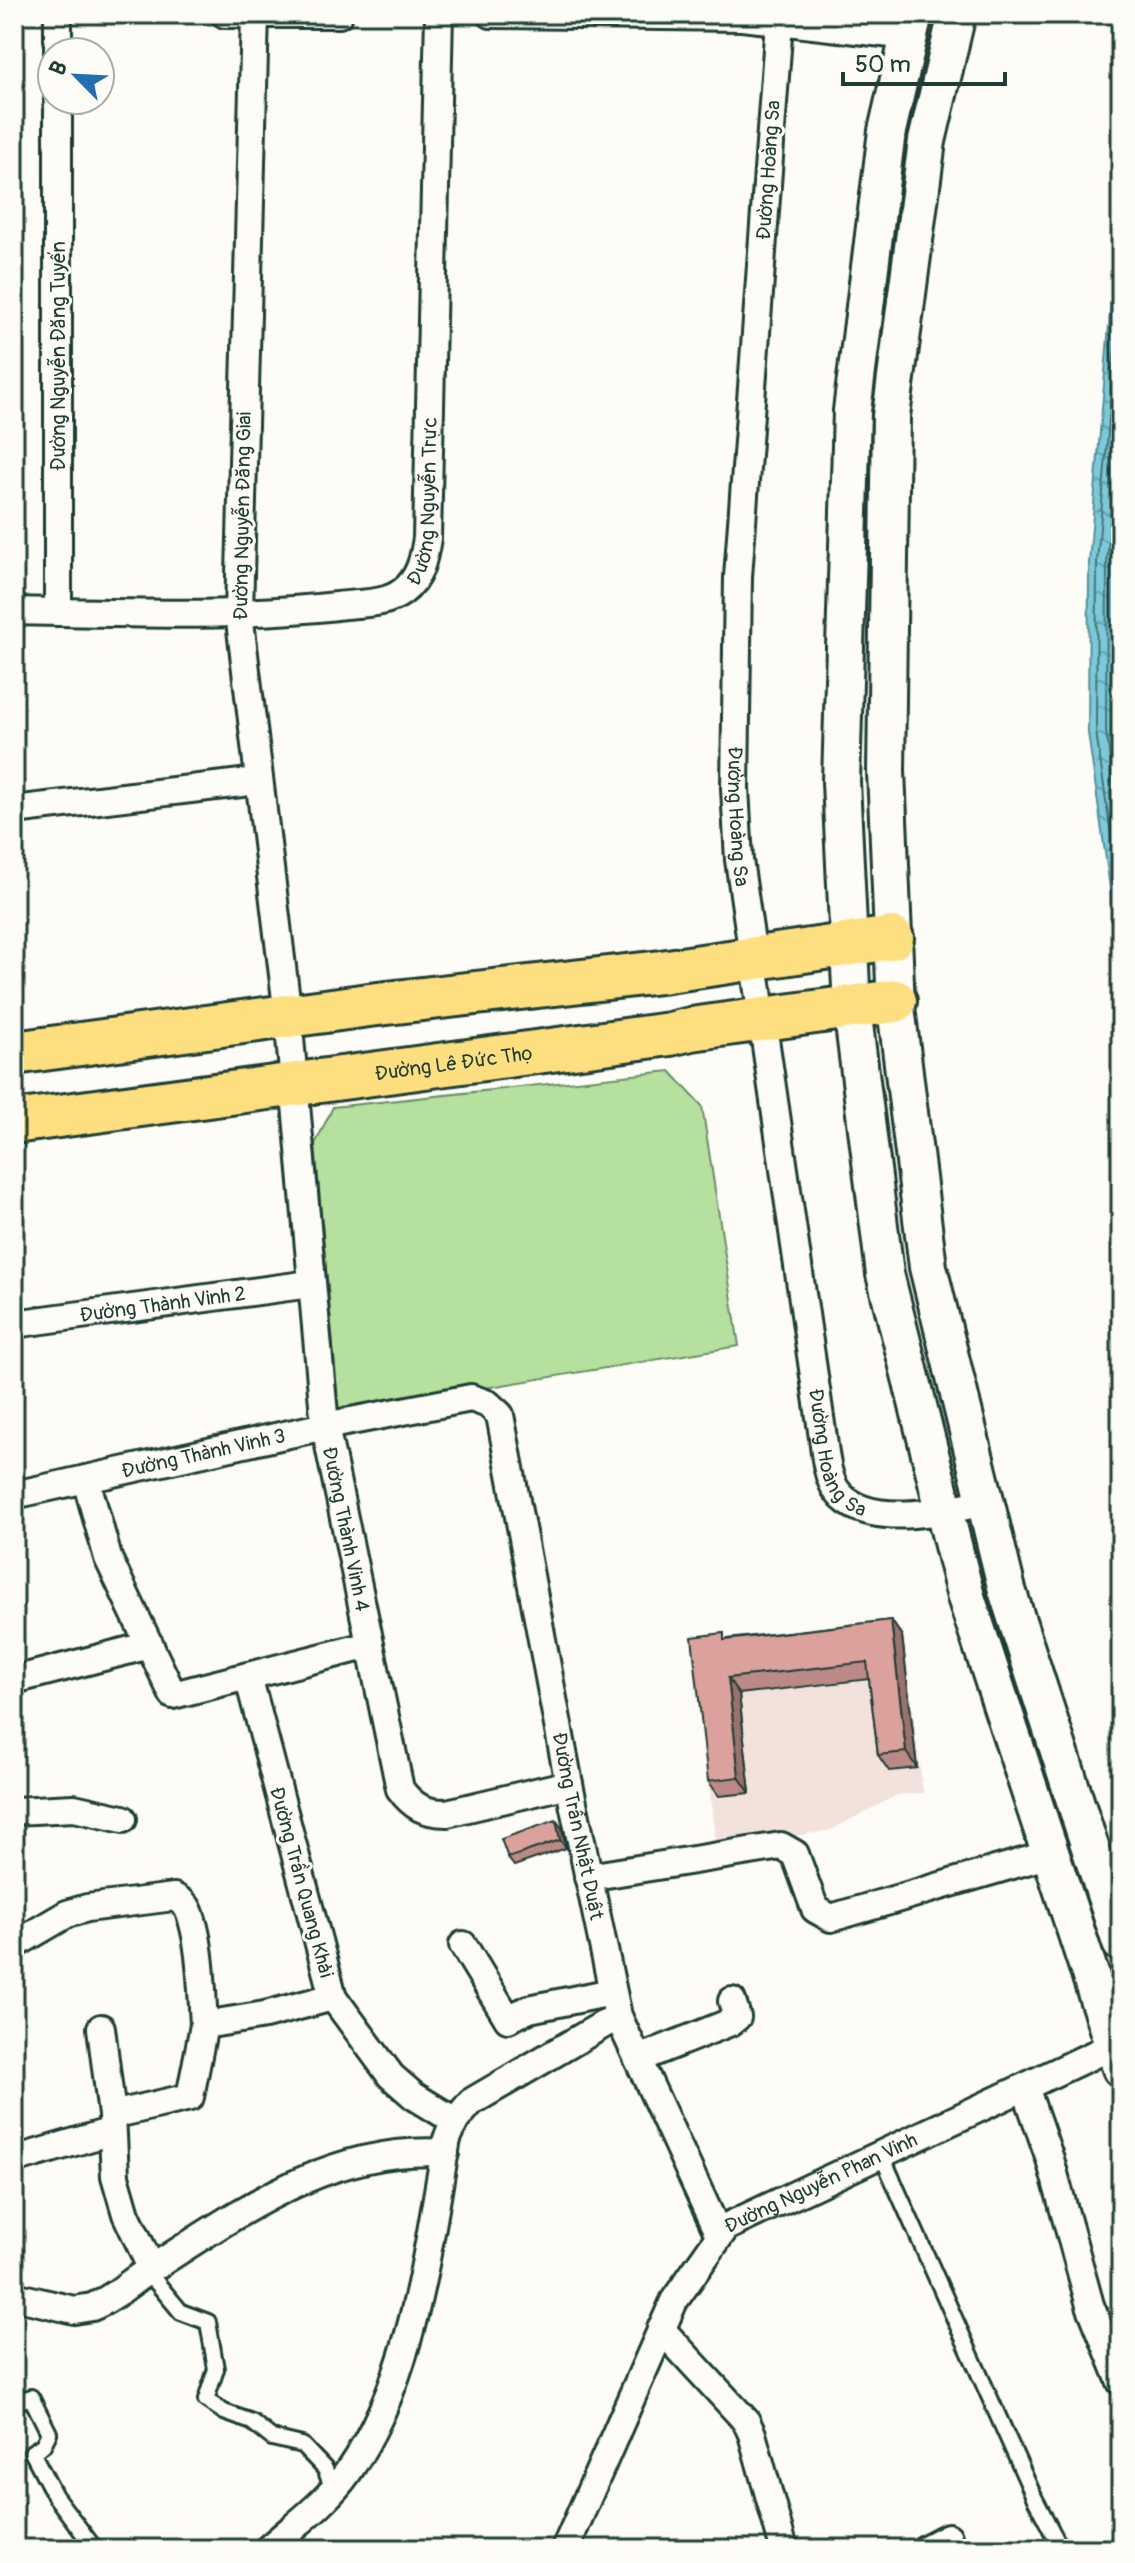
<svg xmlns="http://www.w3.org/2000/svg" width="1135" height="2563" font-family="Pangolin,sans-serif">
	<defs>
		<pattern id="water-ripples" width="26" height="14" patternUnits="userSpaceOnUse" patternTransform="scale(2)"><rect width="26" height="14" fill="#7cc9da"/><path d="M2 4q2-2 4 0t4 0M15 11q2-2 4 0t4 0" fill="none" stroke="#65a4b2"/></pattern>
	</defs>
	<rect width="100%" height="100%" fill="#fdfcf7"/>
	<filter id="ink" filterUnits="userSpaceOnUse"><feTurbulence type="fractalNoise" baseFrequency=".0125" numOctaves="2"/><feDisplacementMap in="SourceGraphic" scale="16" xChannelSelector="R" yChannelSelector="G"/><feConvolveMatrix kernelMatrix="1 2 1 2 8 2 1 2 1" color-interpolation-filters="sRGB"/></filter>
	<g filter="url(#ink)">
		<path fill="#f3e1dc" d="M903 1630 923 1793 897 1795 831 1830 716 1849 694 1647 810 1635Z"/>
		<path fill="#b5e09d" stroke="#6a8e68" stroke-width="2" d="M670 1071 702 1106 739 1346 339 1412 315 1144 333 1107Z"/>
		<path fill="url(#water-ripples)" stroke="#579198" stroke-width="2" d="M1121 182V965L1088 733 1089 563Z"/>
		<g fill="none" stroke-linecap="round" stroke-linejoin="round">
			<g stroke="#447576" stroke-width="2">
				<path d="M1121 277 1097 563 1096 732 1121 903"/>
				<path d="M1121 396 1107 563 1106 731 1121 834"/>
				<path d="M1121 538 1118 730 1121 750"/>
			</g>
			<defs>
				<g id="lane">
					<path d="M882 2156 1035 2499 1061 2549"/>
					<path d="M147 2271 181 2312 208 2322 216 2369 206 2400 224 2412 252 2422 272 2438 302 2445 325 2469 333 2489"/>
					<path d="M14 2403 31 2397 49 2433 43 2445 32 2452 55 2496 95 2549"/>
				</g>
				<g id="street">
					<path d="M58 14V52"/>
					<path d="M225 14H339"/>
					<path id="s1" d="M255 14 239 613 288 1016 325 1426 400 1789C413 1807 425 1813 447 1813L569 1784"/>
					<path d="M491 14 742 17 909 36"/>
					<path id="s2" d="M779 22 738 577 735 788 739 860 822 1431C825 1450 826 1476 837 1491 865 1530 946 1511 985 1502"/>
					<path d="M58 100V612"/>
					<path id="s3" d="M14 611C121 613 231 618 337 606 358 603 385 605 402 592 420 579 424 558 427 538L439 14"/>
					<path d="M14 810 258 781"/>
					<path id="s4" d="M14 1324 310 1284"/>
					<path d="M86 1479 108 1558 173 1695 370 1645"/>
					<path id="s5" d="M14 1495 325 1426 471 1398 488 1404 500 1415 569 1784 618 2016 719 2235"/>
					<path d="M14 1680 150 1645"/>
					<path d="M14 1811 74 1808 123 1819"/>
					<path d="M588 1877 781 1846 795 1854 815 1909 831 1918 1050 1854"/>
					<path d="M14 1945 67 1914 87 1908 174 1897C180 1900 185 1903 188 1909 201 1937 202 1994 204 2025"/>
					<path d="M463 1945 508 2019 529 2009 612 1992"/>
					<path d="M333 1997 391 2076 414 2096 455 2121"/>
					<path d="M101 2028 112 2115 115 2176 126 2214 147 2259V2271"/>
					<path d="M638 2059 731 2022 737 2017 732 2001"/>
					<path d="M1025 2087 1050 2159 1090 2305 1121 2382"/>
					<path d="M112 2115 190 2097 204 2025 265 2015 333 1997 248 1676"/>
					<path d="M14 2160 112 2131"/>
					<path d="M14 2296 74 2310 92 2307C115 2298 133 2279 154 2267 243 2210 334 2145 445 2153"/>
					<path d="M661 2329 746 2421 752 2434 784 2549"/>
					<path d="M268 2549C295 2525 327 2502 348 2472 414 2377 427 2250 447 2139L455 2121 471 2102 618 2016"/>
					<path id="s6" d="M565 2549 674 2301 726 2227 1114 2045"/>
					<path d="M925 2549 948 2537"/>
				</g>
				<g id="secondary">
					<path d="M914 14 887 131 852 411 841 782 852 1008 885 1274 966 1597 1121 2068"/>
					<path d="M957 14 927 141 891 416 886 771 896 1007 928 1267 1007 1590 1121 1943"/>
				</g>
				<g id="primary">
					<path d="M14 1053 369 1005 661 972 892 938"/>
					<path id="s7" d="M14 1122 670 1034 691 1029 895 1001"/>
				</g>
			</defs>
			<use href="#lane" stroke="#1f3d34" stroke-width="20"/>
			<use href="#street" stroke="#1f3d34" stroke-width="32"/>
			<use href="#secondary" stroke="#1f3d34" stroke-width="42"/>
			<use href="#primary" stroke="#1f3d34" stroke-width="48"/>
			<use href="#lane" stroke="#fdfcf7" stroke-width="14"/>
			<use href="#street" stroke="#fdfcf7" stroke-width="26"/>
			<use href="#secondary" stroke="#fdfcf7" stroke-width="36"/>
			<use href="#primary" stroke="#fedf80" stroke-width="42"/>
		</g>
		<g fill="#bc8a86" stroke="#1f3d34" stroke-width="2">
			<path d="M891 1620 902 1636 917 1768 889 1771 878 1755 869 1679 739 1694 750 1793 719 1796 708 1781 728 1639Z"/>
			<path d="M562 1828 566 1848 514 1866 508 1858Z"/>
		</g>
		<g fill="#99716d" stroke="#1f3d34" stroke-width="2">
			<path d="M891 1620 902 1636 917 1768 906 1752Z"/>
			<path d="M728 1678 739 1694 750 1793 739 1777Z"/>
			<path d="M556 1820 562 1828 566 1848 560 1840Z"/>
		</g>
		<g fill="#dba19c" stroke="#1f3d34" stroke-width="2">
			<path d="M891 1620 906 1752 878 1755 867 1662 728 1678 739 1777 708 1781 692 1637 724 1633V1640Z"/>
			<path d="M556 1820 560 1840 508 1858 501 1839Z"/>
		</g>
	</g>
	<g text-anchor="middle" stroke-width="6" stroke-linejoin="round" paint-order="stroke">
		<g font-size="20" fill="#1f3d34" stroke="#fdfcf7">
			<text transform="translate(768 170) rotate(-86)" y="7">Đường Hoàng Sa</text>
			<text transform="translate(58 356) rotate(-90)" y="7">Đường Nguyễn Đăng Tuyến</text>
			<text dy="7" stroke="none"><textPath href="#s3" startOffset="488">Đường Nguyễn Trực</textPath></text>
			<text transform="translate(242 516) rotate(-89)" y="7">Đường Nguyễn Đăng Giai</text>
			<text dy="7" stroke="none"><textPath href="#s2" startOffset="796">Đường Hoàng Sa</textPath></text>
			<text dy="7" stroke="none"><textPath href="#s7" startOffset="444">Đường Lê Đức Thọ</textPath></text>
			<text dy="7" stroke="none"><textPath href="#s4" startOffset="150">Đường Thành Vinh 2</textPath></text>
			<text dy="7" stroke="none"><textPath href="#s2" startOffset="1444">Đường Hoàng Sa</textPath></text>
			<text dy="7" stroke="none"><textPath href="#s5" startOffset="194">Đường Thành Vinh 3</textPath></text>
			<text dy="7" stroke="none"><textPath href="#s1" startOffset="1522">Đường Thành Vinh 4</textPath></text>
			<text dy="7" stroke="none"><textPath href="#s5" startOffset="920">Đường Trần Nhật Duật</textPath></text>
			<text transform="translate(302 1882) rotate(75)" y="7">Đường Trần Quang Khải</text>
			<text dy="7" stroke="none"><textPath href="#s6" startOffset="466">Đường Nguyễn Phan Vinh</textPath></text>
		</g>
	</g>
	<rect width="1135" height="2563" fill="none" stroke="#fdfcf7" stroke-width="48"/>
	<rect x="24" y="24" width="1087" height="2515" fill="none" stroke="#1f3d34" stroke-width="3" filter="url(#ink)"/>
	<g transform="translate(76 76) rotate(294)"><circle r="38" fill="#fdfcf7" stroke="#a4b0a9" stroke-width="2"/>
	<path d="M0-6L14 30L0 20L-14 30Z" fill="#1f6fb2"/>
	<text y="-12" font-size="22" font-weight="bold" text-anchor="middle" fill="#1f3d34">B</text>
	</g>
	<path d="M843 72v12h162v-12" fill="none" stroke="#1f3d34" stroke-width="4"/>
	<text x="855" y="72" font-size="24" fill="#1f3d34" stroke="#fdfcf7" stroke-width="6" paint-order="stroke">50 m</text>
</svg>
